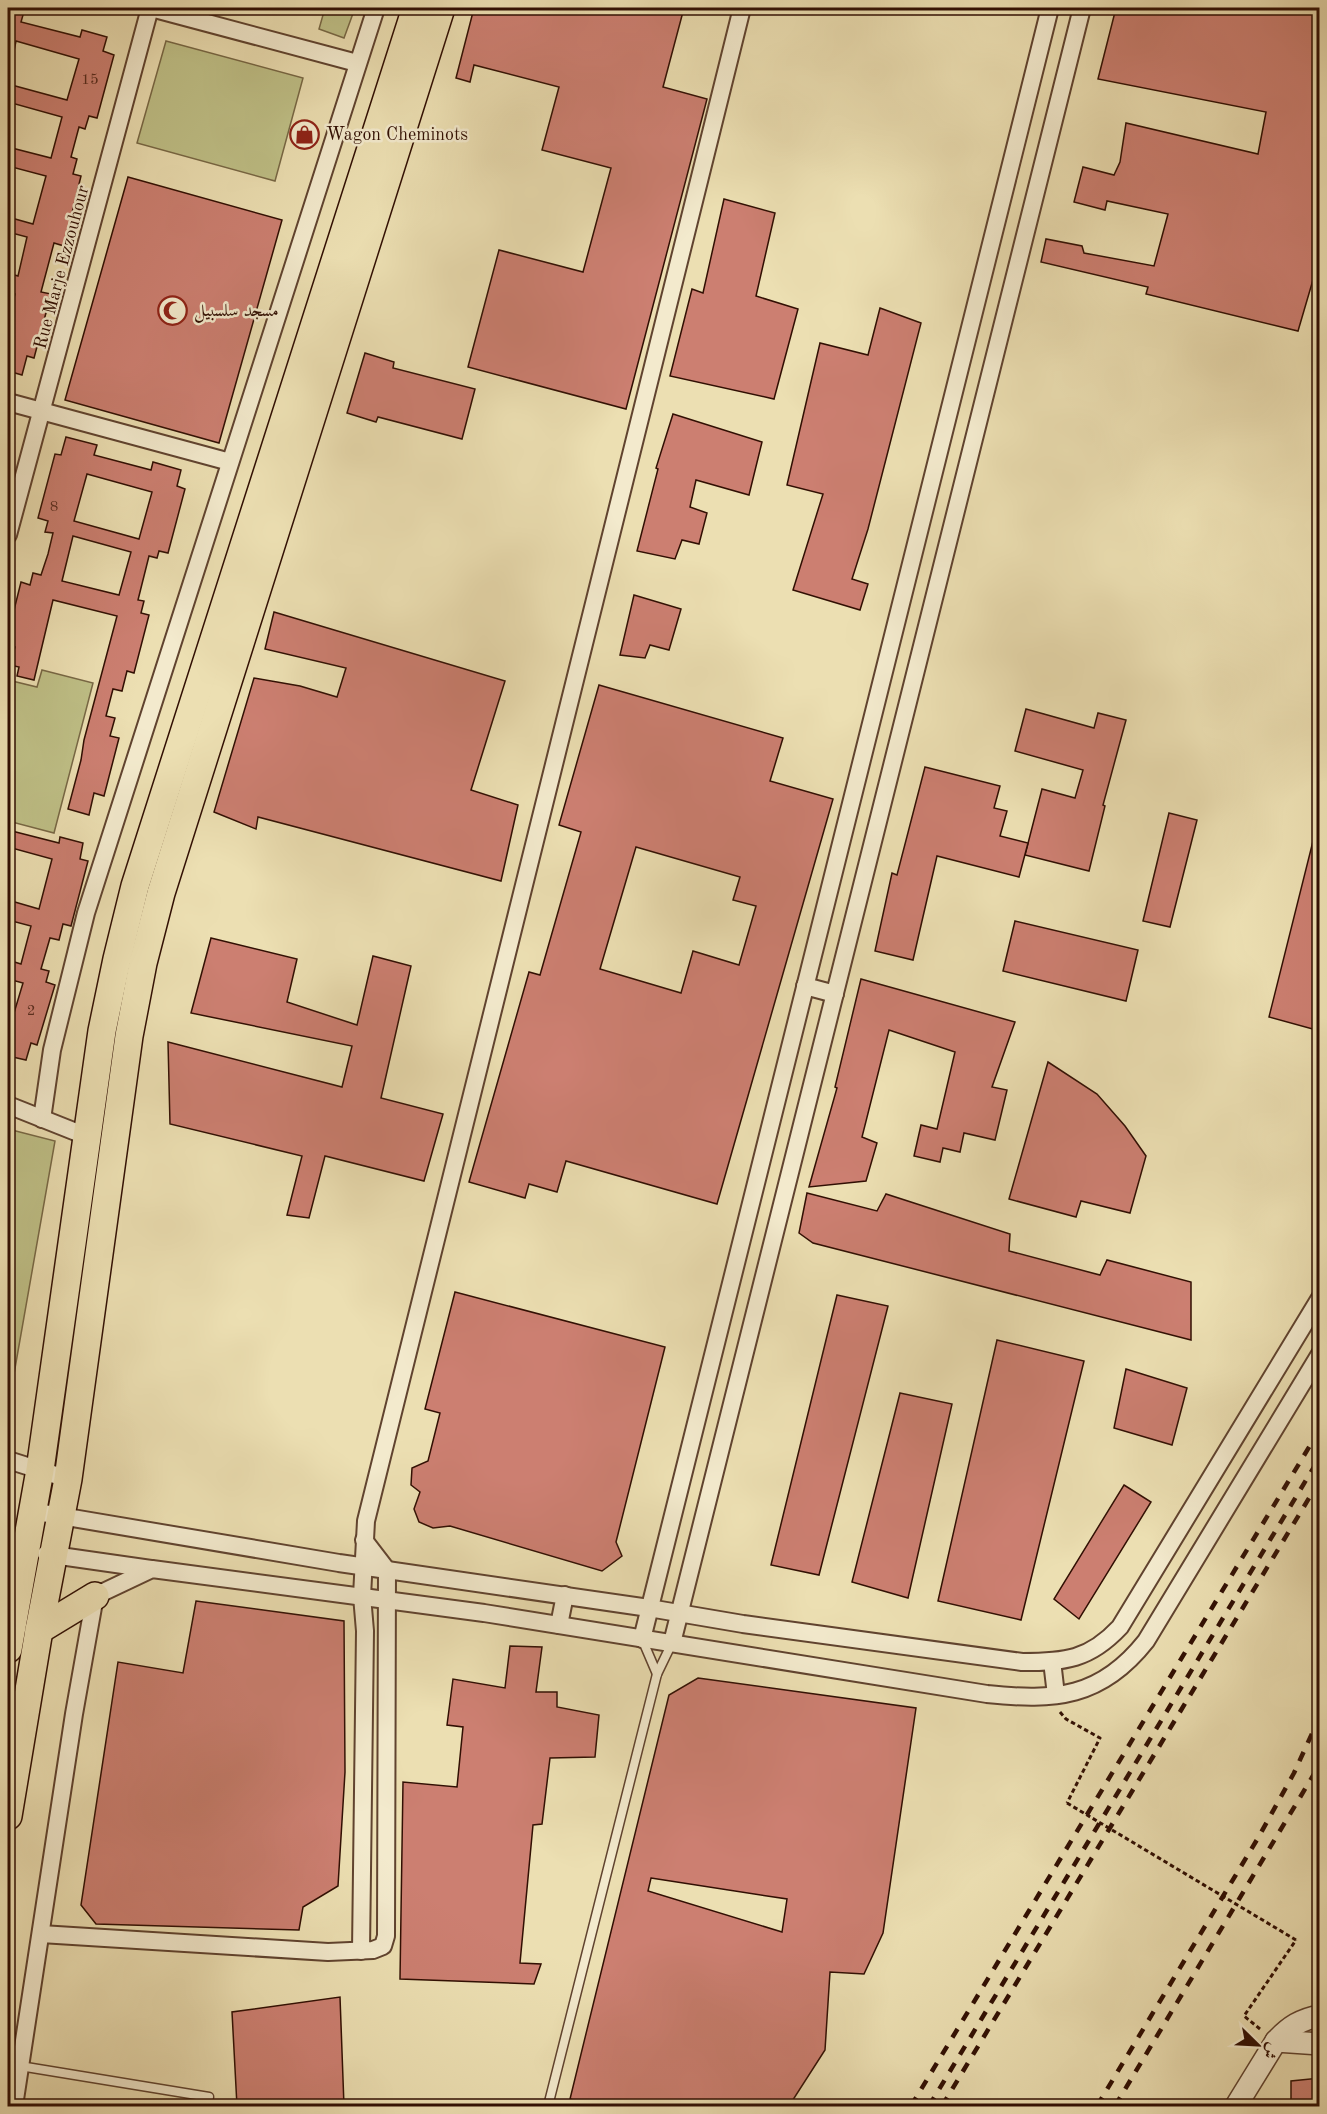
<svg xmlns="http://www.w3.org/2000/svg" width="1327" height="2114" font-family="'Old Standard TT',Amiri,serif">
	<rect width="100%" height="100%" fill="#ecdfb2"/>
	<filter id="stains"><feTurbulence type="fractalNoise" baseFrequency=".00333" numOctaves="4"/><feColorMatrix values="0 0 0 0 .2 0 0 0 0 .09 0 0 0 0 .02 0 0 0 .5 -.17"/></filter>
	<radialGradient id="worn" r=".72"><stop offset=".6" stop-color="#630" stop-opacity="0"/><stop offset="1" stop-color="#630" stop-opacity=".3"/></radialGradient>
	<g fill="#bfc087" stroke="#786845" stroke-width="1.5">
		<path d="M325 8H355L344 38 319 29Z"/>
		<path d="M166 41 303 78 275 181 137 143Z"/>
		<path d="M42 670 93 683 54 833 8 821V680L37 687Z"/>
		<path d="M8 1129 55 1141 8 1408Z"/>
	</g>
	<g fill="#cc7f71" stroke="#310f03" stroke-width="1.5" fill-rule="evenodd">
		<path d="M10 8H25L21 22 80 37 82 30 107 37 103 51 114 55 97 118 89 116 85 129 79 127 71 157 77 159 73 174 81 176 64 246 54 243 41 292 51 294 34 358 27 356 22 375 8 371V321L15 294 8 292V273L18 276 27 237 8 232V217L33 224 46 176 8 166V147L51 158 62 117 8 102V84L67 100 79 59 16 41 13 56 8 55V18Z"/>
		<path d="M474 8H684L663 87 707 99 626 409 468 367 499 250 583 272 611 168 542 150 559 87 474 65 470 82 456 78Z"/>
		<path d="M1116 8H1320V256L1298 331 1146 294 1148 287 1041 262 1046 239 1082 246 1084 253 1154 266 1168 214 1107 201 1105 210 1074 202 1083 167 1114 175 1120 162 1126 123 1258 154 1266 112 1098 79Z"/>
		<path d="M128 177 282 220 219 443 65 400Z"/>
		<path d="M724 199 775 213 756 296 798 309 774 399 670 376 692 289 703 293Z"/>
		<path d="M880 308 921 323 868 529 852 579 868 584 860 610 793 590 823 494 787 485 820 343 868 355Z"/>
		<path d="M365 353 394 362 393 368 475 389 462 439 378 417 376 422 347 413Z"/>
		<path d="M673 414 762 442 749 495 696 480 690 507 707 513 699 544 682 540 675 559 637 551 658 469 656 468Z"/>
		<path d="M66 437 97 445 94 455 151 470 153 462 181 470 177 486 185 489 168 553 159 551 157 558 149 556 138 600 144 601 141 613 149 615 134 673 127 671 122 691 113 689 106 716 115 718 110 736 119 738 104 796 94 793 89 815 68 809 81 760 84 740 117 616 53 600 34 680 17 676 19 667 10 665 15 647 8 645V634L21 582 30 585 33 573 41 575 48 554 53 533 45 532 48 521 38 518 55 454 61 455ZM87 474 152 492 139 539 74 521ZM73 536 131 552 119 595 62 581Z"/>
		<path d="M634 595 681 609 669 650 650 645 645 658 620 655Z"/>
		<path d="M274 612 505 681 471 790 518 805 501 881 258 817 256 829 214 812 254 678 300 686 337 697 346 668 265 649Z"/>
		<path d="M599 685 783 738 770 781 833 799 717 1204 566 1161 557 1192 529 1184 525 1198 469 1182 529 972 540 975 581 832 559 825ZM636 847 740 877 733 900 756 906 739 965 693 951 681 993 600 969Z"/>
		<path d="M1026 709 1094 728 1098 713 1126 720 1103 805 1105 806 1089 871 1025 855 1042 789 1075 798 1083 770 1015 751Z"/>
		<path d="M925 767 1000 786 994 808 1007 811 1000 836 1028 843 1019 877 937 856 913 960 875 951 892 873 897 875Z"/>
		<path d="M1169 813 1197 820 1170 927 1143 921Z"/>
		<path d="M8 830 59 843 60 837 83 843 80 859 88 861 71 926 63 924 59 940 50 938 41 969 49 971 46 982 55 985 37 1045 31 1043 26 1060 8 1056V1033L23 983 8 979V960L21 964 31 926 8 920V900L39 909 52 859 8 847Z"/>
		<path d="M1314 837 1320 838V1031L1269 1017Z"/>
		<path d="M1015 921 1138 950 1126 1001 1003 971Z"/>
		<path d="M211 938 297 959 287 1002 357 1025 373 956 411 966 381 1098 443 1114 424 1181 325 1156 309 1218 287 1215 302 1156 170 1124 168 1042 342 1087 352 1046 191 1013Z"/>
		<path d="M861 979 1015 1022 992 1087 1007 1090 995 1140 964 1133 960 1152 943 1148 940 1162 914 1156 921 1125 937 1129 955 1052 889 1030 862 1137 877 1143 866 1181 809 1187 837 1088 835 1087Z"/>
		<path d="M1048 1062 1097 1094 1125 1126 1146 1156 1130 1213 1081 1201 1076 1217 1009 1199Z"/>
		<path d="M807 1193 877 1211 886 1194 1010 1234 1009 1251 1100 1275 1107 1260 1191 1282V1340L813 1243 799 1233Z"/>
		<path d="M455 1292 665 1347 616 1542 622 1556 602 1571 450 1526 433 1528 419 1522 414 1509 420 1492 411 1485 412 1468 428 1461 440 1413 425 1409Z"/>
		<path d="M837 1295 888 1306 819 1575 771 1565Z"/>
		<path d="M997 1340 1084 1361 1021 1620 938 1601Z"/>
		<path d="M1126 1369 1187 1388 1172 1445 1114 1428Z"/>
		<path d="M900 1393 952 1404 908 1598 852 1582Z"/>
		<path d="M1124 1485 1151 1502 1079 1619 1054 1599Z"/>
		<path d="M196 1601 344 1621 345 1772 338 1886 303 1907 299 1930 96 1924 81 1905 118 1662 183 1673Z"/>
		<path d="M510 1646 542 1647 536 1692H557V1707L599 1715 595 1757 550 1758 542 1824 533 1825 520 1963 541 1964 534 1984 400 1979 403 1782 457 1787 463 1727 447 1725 453 1679 505 1688Z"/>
		<path d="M698 1678 916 1708 883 1933 864 1974 830 1972 825 2050 789 2106H594L570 2099 669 1695ZM651 1878 787 1899 782 1932 648 1891Z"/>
		<path d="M340 1997 344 2106H237L232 2012Z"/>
		<path d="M1320 2078V2106H1291V2081Z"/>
	</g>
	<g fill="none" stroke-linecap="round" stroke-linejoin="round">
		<defs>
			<g id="service">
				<path d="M642 1639 657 1674"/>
				<path d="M20 2066 209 2097"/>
				<path d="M548 2106 657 1674 672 1643"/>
			</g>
			<g id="minor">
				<path d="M151 8 357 63"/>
				<path d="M8 402 230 462"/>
				<path d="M8 535 150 8"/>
				<path d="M805 986 835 994"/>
				<path d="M8 1105 86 1136"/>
				<path d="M42 1119 52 1050 86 913 376 8"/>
				<path d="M8 1460 68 1479"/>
				<path d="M31 1511 339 1563 649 1608 743 1624 1022 1662C1065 1662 1089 1660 1120 1627L1320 1298"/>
				<path d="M46 1554 151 1569"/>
				<path d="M559 1625 565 1595"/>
				<path d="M642 1639 1050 8"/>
				<path d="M672 1643 1082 8"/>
				<path d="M1052 1661 1056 1695"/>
				<path d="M41 1934 328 1952 373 1950 383 1946 386 1936 387 1570 364 1540"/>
				<path d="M361 1951 365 1631 362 1596 366 1521 742 8"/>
				<path d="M14 2106 74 1714 95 1596 152 1569 484 1613 987 1694C1055 1701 1101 1698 1146 1641L1320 1354"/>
			</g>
			<g id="tertiary">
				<path d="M1276 2041 1320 2044"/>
				<path d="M1236 2106 1276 2041C1289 2027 1301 2019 1320 2016"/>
			</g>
			<g id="primary">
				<path d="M39 1630 95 1596"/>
				<path d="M8 1649 40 1470 102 1031 117 959 135 886 416 8"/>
				<path d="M8 1816 39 1630 68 1479 129 1036 143 963 161 893 441 8"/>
			</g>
		</defs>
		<use href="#service" stroke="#60432f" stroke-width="11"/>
		<use href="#minor" stroke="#60432f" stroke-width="20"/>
		<use href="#tertiary" stroke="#60432f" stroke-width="24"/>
		<use href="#primary" stroke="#310f03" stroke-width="30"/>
		<g stroke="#310f03" stroke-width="3" stroke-dasharray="4.5 3" stroke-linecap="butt">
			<path d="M1060 1712 1066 1719 1100 1738 1067 1803"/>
			<path d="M1260 2029 1244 2016 1296 1940"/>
		</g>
		<use href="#service" stroke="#f3eacd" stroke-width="8"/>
		<use href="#minor" stroke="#f3eacd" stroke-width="16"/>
		<use href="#tertiary" stroke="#f3eacd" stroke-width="21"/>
		<use href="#primary" stroke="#ecdfb2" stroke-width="27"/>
		<g stroke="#310f03" stroke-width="4.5" stroke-dasharray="10 10" stroke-linecap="butt">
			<path d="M911 2106 1320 1429"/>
			<path d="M929 2106 1320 1457"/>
			<path d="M942 2106 1320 1480"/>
			<path d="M1097 2106 1258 1838 1294 1773 1320 1716"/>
			<path d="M1115 2106 1317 1769"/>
		</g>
		<path stroke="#310f03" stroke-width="3" stroke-dasharray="4.5 3" stroke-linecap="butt" d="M1067 1803 1296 1940"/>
	</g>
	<defs>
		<symbol id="shop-ring" viewBox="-11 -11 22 22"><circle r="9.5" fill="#f3eacd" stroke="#8f2418" stroke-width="1.5"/><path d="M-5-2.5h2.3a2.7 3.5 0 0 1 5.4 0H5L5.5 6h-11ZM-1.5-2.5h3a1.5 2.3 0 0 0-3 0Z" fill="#8f2418"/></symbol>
		<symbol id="mosque-ring" viewBox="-11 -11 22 22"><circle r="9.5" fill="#f3eacd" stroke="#8f2418" stroke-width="1.5"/><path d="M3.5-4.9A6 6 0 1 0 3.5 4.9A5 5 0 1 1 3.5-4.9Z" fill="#8f2418"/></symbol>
	</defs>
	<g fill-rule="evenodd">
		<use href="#shop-ring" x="288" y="118" width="33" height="33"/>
		<use href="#mosque-ring" x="156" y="294" width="33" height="33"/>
	</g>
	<g text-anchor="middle" stroke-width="5" stroke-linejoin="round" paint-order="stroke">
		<g font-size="15" fill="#582b1e">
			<text x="90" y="84">15</text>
			<text x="54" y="511">8</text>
			<text x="31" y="1015">2</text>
		</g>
		<g font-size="18" fill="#310f03" stroke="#f3eacd" text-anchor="start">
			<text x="326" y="140">Wagon Cheminots</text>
			<text x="194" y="316">مسجد سلسبيل</text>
		</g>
		<g font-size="18" fill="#310f03" stroke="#f3eacd">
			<text transform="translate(61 267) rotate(-75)" y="6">Rue Marje Ezzouhour</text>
		</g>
	</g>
	<rect width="1327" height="2114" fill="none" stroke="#ecdfb2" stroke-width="30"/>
	<rect x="9" y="9" width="1309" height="2096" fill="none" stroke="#310f03" stroke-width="3"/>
	<rect x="15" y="15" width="1297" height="2084" fill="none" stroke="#310f03" stroke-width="1.5"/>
	<g transform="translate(1258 2045) rotate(114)" stroke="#f3eacd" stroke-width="4.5" paint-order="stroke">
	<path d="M0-4.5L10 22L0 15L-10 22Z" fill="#310f03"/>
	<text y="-9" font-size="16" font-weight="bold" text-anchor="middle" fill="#310f03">ش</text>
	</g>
	<rect width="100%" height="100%" filter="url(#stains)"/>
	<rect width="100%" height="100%" fill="url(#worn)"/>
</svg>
